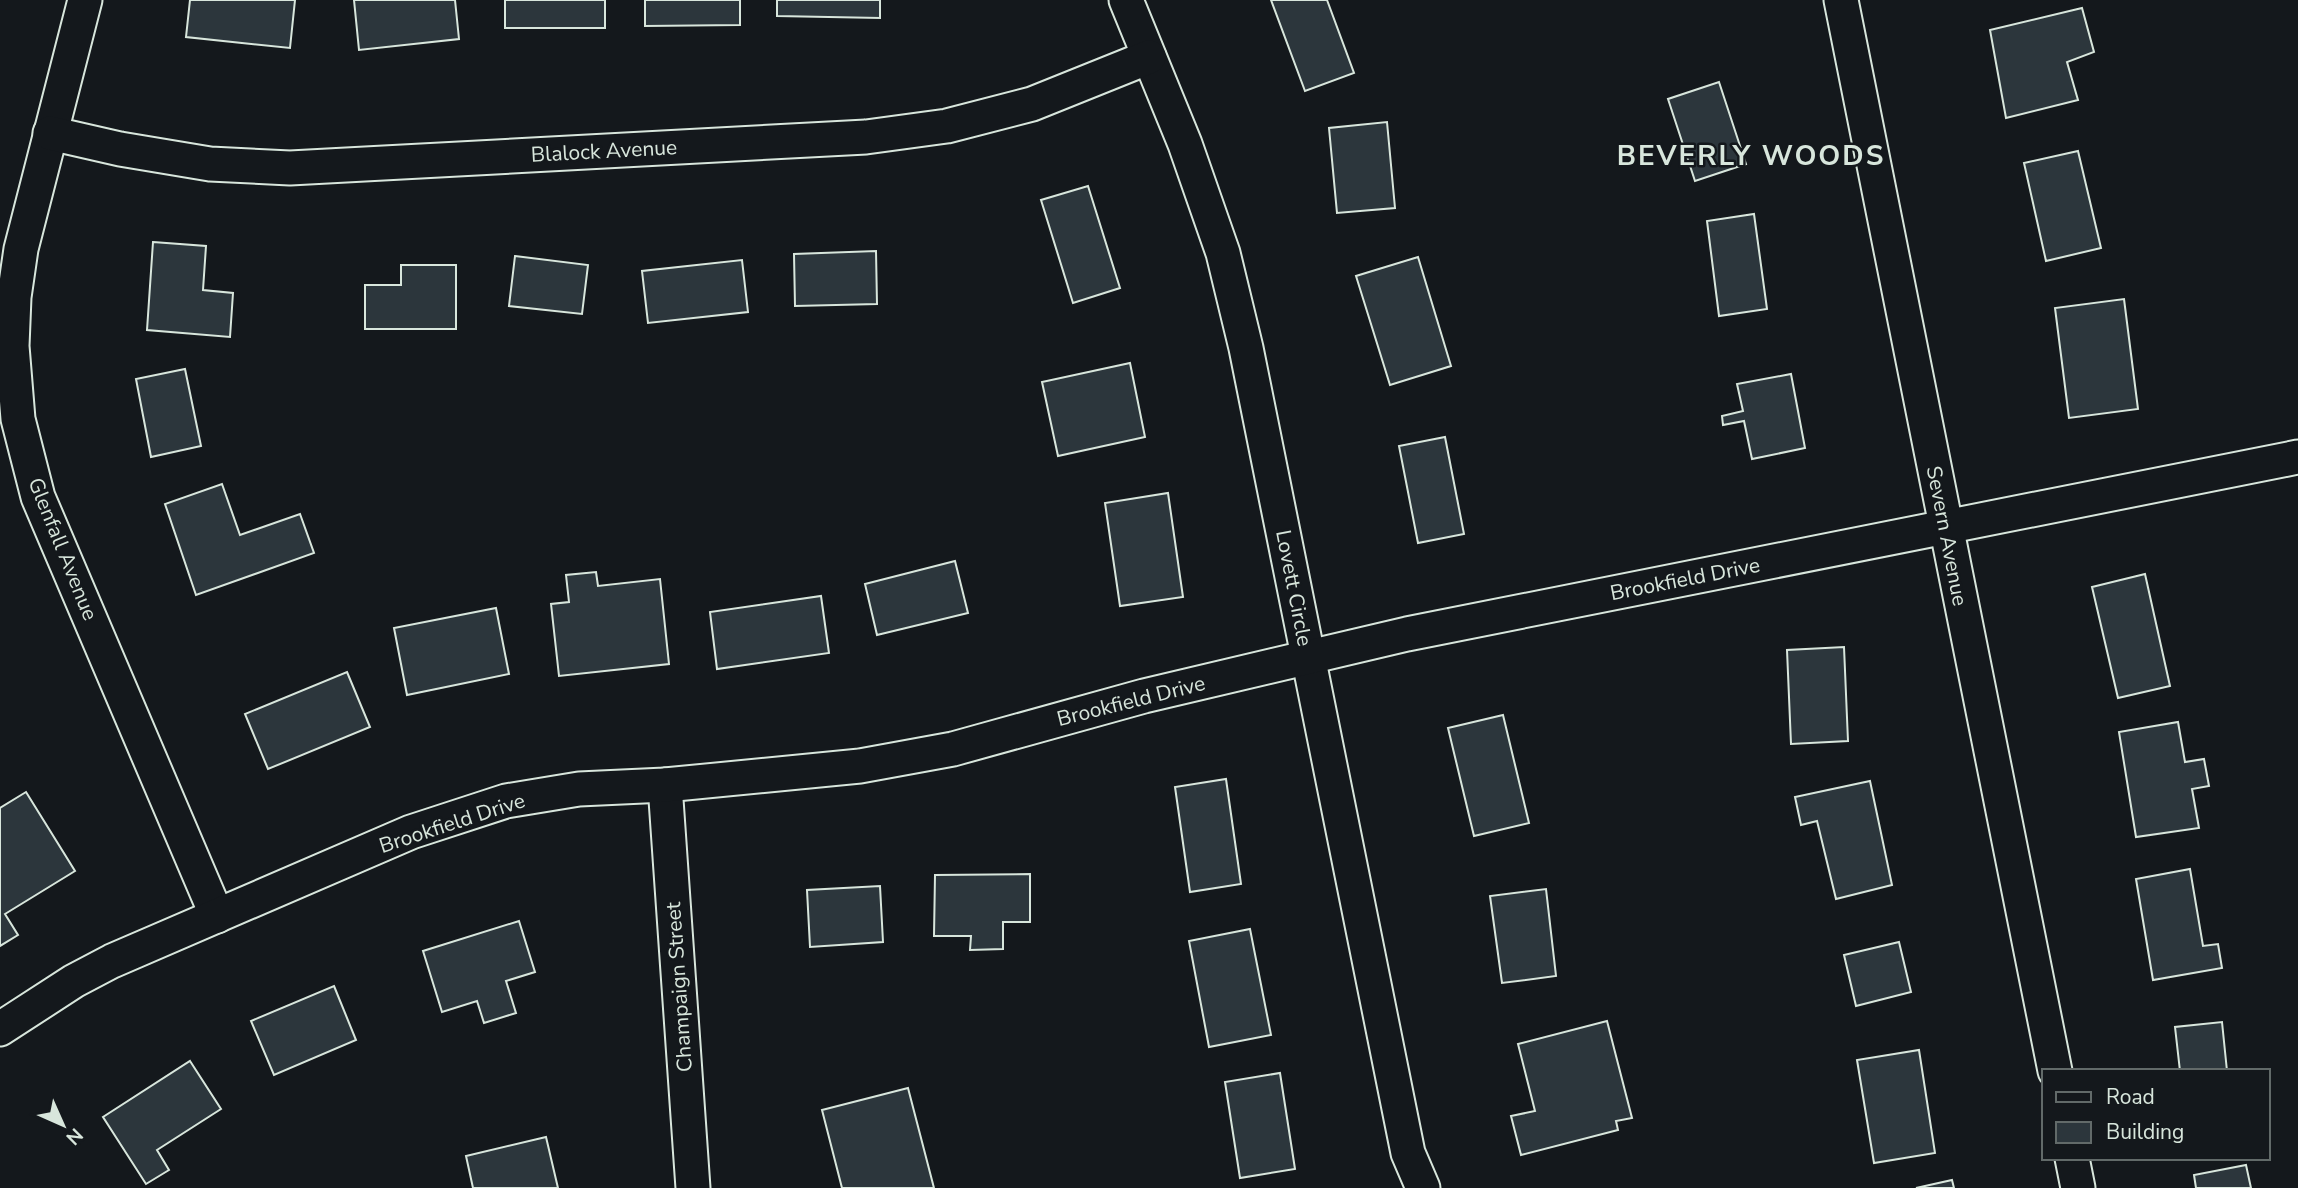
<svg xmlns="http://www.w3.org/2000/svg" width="2298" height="1188" font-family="'Nunito Sans',sans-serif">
	<rect width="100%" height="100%" fill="#14181c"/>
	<g fill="#2c363c" stroke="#d8e6dc" stroke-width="2">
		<path d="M190 0H295L290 48 186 37Z"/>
		<path d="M354 0H455L459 39 359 50Z"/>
		<rect x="505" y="0" width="100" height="28"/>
		<path d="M645 0H740V25L645 26Z"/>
		<path d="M777 0H880V18L777 16Z"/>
		<path d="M1271 0H1327L1354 73 1305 91Z"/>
		<path d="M2082 8 2094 52 2067 62 2078 100 2006 118 1990 30Z"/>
		<path d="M1719 82 1746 164 1695 181 1668 99Z"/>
		<path d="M1387 122 1395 208 1337 213 1329 128Z"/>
		<path d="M2078 151 2101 248 2046 261 2024 163Z"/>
		<path d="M1088 186 1120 288 1073 303 1041 200Z"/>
		<path d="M1754 214 1767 309 1719 316 1707 221Z"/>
		<path d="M153 242 206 246 203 290 233 293 230 337 147 330Z"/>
		<path d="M876 251 877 304 795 306 794 254Z"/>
		<path d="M515 256 588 265 582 314 509 306Z"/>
		<path d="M1418 257 1451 366 1390 385 1356 276Z"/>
		<path d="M742 260 748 312 648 323 642 271Z"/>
		<path d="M401 265H456V329H365V285H401Z"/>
		<path d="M2124 299 2138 409 2069 418 2055 308Z"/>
		<path d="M1130 363 1145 437 1058 456 1042 382Z"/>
		<path d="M185 369 201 446 151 457 136 379Z"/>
		<path d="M1791 374 1805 448 1752 459 1744 421 1723 425 1722 416 1743 411 1737 384Z"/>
		<path d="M1445 437 1464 534 1418 543 1399 446Z"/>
		<path d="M222 484 240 535 300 514 314 553 196 595 165 504Z"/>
		<path d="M1168 493 1183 597 1120 606 1105 503Z"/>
		<path d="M955 561 968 613 877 635 865 584Z"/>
		<path d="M596 572 598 586 660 579 669 664 559 676 551 604 569 602 566 575Z"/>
		<path d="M2145 574 2170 686 2118 698 2092 587Z"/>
		<path d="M821 596 829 653 717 669 710 612Z"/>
		<path d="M496 608 509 674 407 695 394 628Z"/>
		<path d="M1844 647 1848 741 1791 744 1787 650Z"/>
		<path d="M347 672 370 727 268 769 245 714Z"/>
		<path d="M1503 715 1529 823 1474 836 1448 728Z"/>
		<path d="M2178 722 2185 762 2204 759 2209 786 2192 789 2199 828 2136 837 2119 732Z"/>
		<path d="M1226 779 1241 884 1190 892 1175 787Z"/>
		<path d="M1870 781 1892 885 1836 899 1817 821 1801 825 1795 797Z"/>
		<path d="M26 792 75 871 5 914 18 935 0 946V808Z"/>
		<path d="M2190 869 2203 946 2218 944 2222 968 2153 980 2136 879Z"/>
		<path d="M1030 874V922H1003V949L970 950 971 936H934L935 875Z"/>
		<path d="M880 886 883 942 810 947 807 890Z"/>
		<path d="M1546 889 1556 976 1502 983 1490 896Z"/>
		<path d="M519 921 535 972 506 981 516 1013 484 1023 477 1001 442 1012 423 951Z"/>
		<path d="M1250 929 1271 1035 1209 1047 1189 941Z"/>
		<path d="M1899 942 1911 992 1856 1006 1844 955Z"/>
		<path d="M334 986 356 1040 274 1075 251 1021Z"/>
		<path d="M1607 1021 1632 1118 1616 1121 1618 1130 1521 1155 1511 1116 1535 1111 1518 1044Z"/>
		<path d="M2222 1022 2227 1071H2180L2175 1027Z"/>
		<path d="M1919 1050 1935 1153 1874 1163 1857 1060Z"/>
		<path d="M190 1061 221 1109 157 1150 169 1170 146 1184 103 1117Z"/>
		<path d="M1280 1073 1295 1169 1240 1178 1225 1082Z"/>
		<path d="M908 1088 934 1188H842L822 1110Z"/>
		<path d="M546 1137 558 1188H473L466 1156Z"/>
		<path d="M2246 1165 2251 1188H2196L2194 1175Z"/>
		<path d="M1952 1180 1954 1188H1916Z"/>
	</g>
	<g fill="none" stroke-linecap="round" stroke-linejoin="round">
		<defs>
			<g id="minor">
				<path d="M85 0 21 249 14 297 12 346 18 419 38 497 217 916"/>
				<path d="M1126 0 1185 144 1223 253 1246 348 1408 1153 1423 1188"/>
				<path d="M1841 0 2055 1071"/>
				<path d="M50 133 120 149 210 164 290 168 866 137 947 126 1032 104 1149 57"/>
				<path d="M665 785 693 1188"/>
				<path d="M0 1029 74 981 112 961 411 832 506 801 579 789 665 785 860 766 953 749 1144 696 1407 634 2298 457"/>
				<path d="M2072 1158 2078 1188"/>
			</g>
		</defs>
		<use href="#minor" stroke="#d8e6dc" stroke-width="37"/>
		<use href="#minor" stroke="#14181c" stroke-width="33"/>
	</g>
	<g text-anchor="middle" stroke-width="5" stroke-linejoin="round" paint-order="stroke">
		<g font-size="21" fill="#d8e6dc" stroke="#14181c">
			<text transform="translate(604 151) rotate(-3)" y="7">Blalock Avenue</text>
			<text transform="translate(1947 536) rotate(79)" y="7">Severn Avenue</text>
			<text transform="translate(63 549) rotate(68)" y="7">Glenfall Avenue</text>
			<text transform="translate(1685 579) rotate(-11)" y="7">Brookfield Drive</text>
			<text transform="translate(1294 588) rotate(79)" y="7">Lovett Circle</text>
			<text transform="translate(1131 701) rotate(-14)" y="7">Brookfield Drive</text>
			<text transform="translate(452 823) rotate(-18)" y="7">Brookfield Drive</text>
			<text transform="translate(679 987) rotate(-94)" y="7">Champaign Street</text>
		</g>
		<g font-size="28" font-weight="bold" letter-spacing="2" fill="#d8e6dc" stroke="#14181c">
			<text x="1751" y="165">BEVERLY WOODS</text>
		</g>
	</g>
	<rect x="2042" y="1069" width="228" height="91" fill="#14181c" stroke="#626a69" stroke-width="2"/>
	<rect x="2056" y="1092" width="35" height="10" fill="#14181c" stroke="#626a69" stroke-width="2"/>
	<text x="2106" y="1104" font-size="21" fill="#d8e6dc">Road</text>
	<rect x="2056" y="1122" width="35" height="21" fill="#2c363c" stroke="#626a69" stroke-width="2"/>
	<text x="2106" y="1139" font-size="21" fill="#d8e6dc">Building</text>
	<g transform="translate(63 1125) rotate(135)" stroke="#14181c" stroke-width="5" paint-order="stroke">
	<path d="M0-5L12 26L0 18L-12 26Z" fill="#d8e6dc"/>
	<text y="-10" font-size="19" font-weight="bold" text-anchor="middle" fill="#d8e6dc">N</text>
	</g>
</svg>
